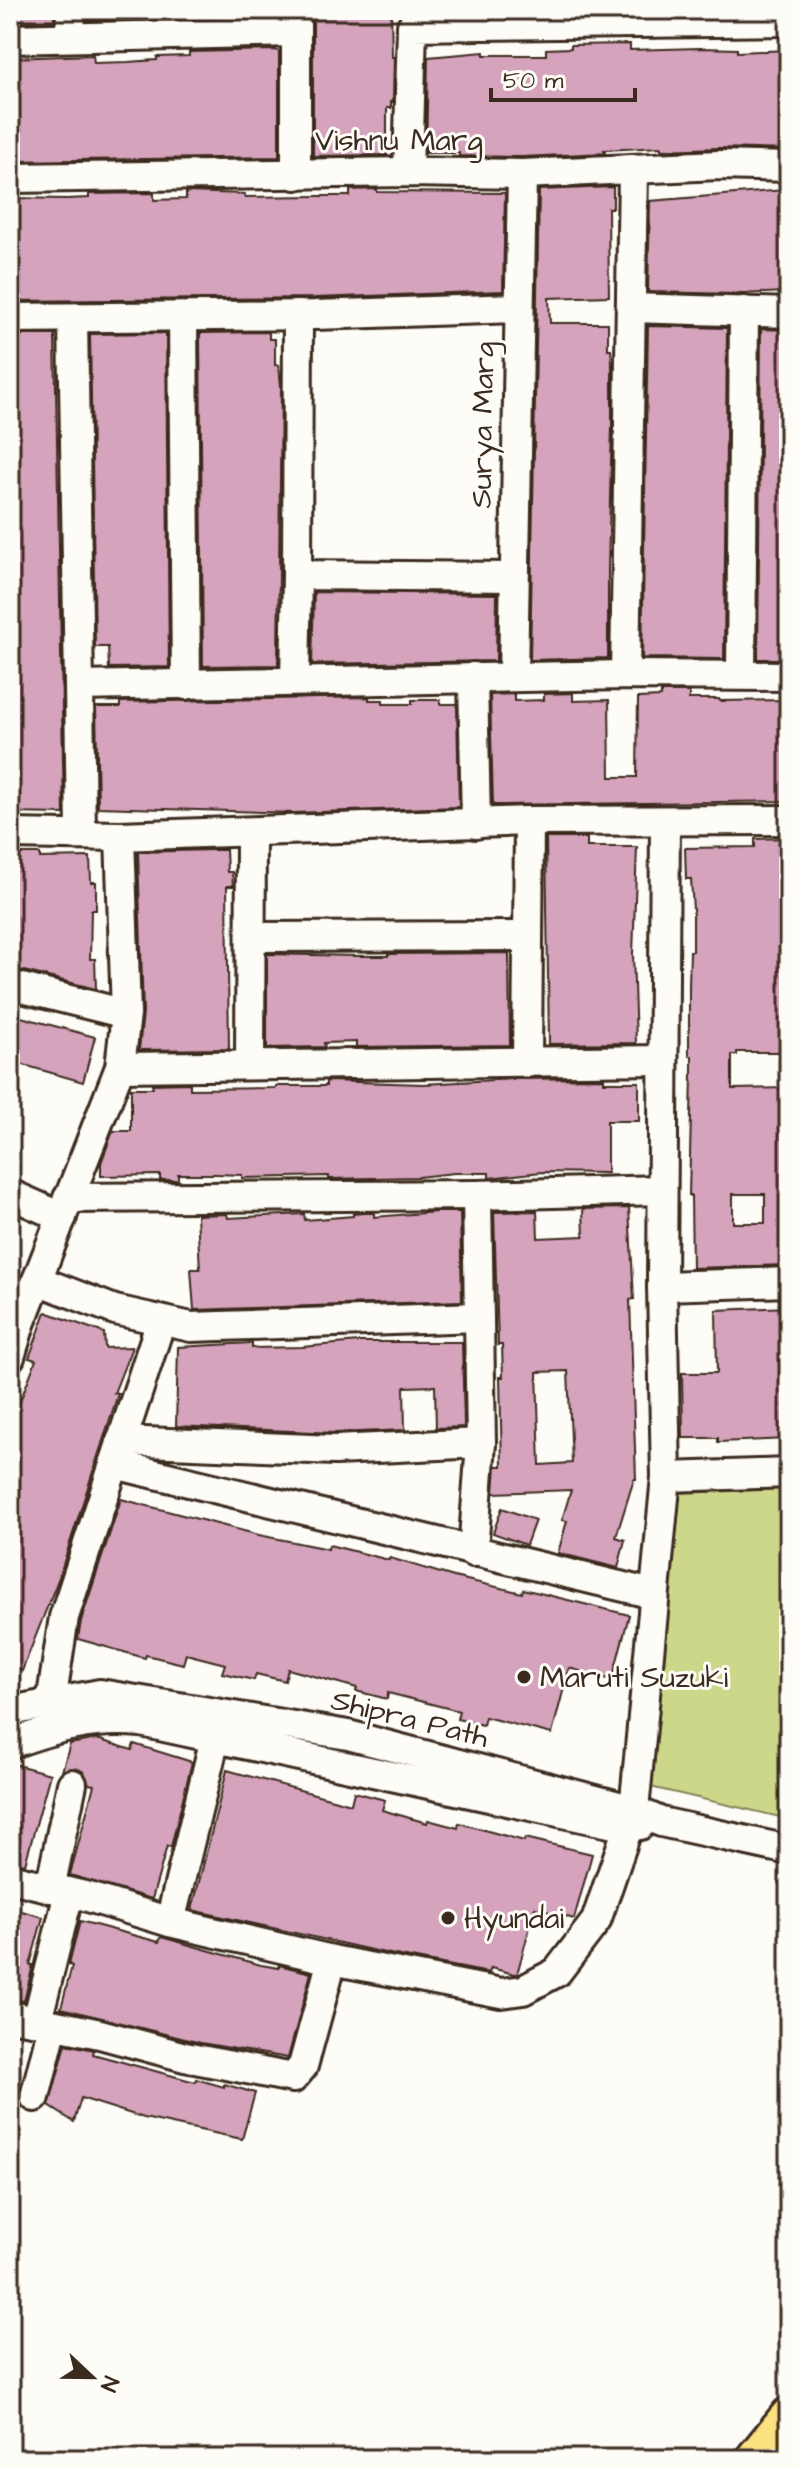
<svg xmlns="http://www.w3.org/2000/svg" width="799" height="2469" font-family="'Architects Daughter',sans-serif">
	<rect width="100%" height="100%" fill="#fdfcf7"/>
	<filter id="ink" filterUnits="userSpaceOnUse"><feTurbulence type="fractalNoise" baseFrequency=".0125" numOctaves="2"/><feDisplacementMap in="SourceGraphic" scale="16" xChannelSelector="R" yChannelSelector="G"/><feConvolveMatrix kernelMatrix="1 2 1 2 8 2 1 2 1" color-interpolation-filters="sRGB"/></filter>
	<g filter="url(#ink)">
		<path fill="#ccd78a" stroke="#848054" stroke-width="2" d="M789 1489V1819L637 1784 677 1493Z"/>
		<g fill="#d6a3bd" stroke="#3b2a1e" stroke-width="2" fill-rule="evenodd">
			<path d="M10 10H54V21L10 22Z"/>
			<path d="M88 10H275V16L88 20Z"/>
			<path d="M313 10H391L392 57H394L393 102H391V108H387V155L313 156Z"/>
			<path d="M630 44V50L700 48 737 49V52L789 50V150L719 148 661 150V147L604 150 605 153 522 157 459 156V153H426L428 57 484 52V55H546V49L571 48V45Z"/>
			<path d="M276 50 279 52V157L10 161V58L93 55 94 63 128 62 157 60V57L189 56V52Z"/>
			<path d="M613 187V208H608L609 296 549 298 550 323H608V349H611L612 364V427L608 569V658L530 660 539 190Z"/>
			<path d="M377 189V192L505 193 503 291 315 298 10 301V198L67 199 89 198V194L154 193V200L186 199V192L245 194V197L320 196H350V190Z"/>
			<path d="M785 190 787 292 738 294 648 292 650 201Z"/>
			<path d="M648 326 727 328 724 659 642 658Z"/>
			<path d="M761 329 789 330V659H758Z"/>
			<path d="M269 332V339H275V365H279L281 386 278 665 203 666 200 333Z"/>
			<path d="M166 333 169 667 109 668 108 647H95L90 334Z"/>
			<path d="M13 335H55L64 814 10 813V495H14L13 466H10V377H14Z"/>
			<path d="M314 592 497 594 496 661 312 664Z"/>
			<path d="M661 692H689V699H719L720 701 789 700V801L493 805 490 695 514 694V701L544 700V694L573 693V701L609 700 610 777H637L638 698 661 697Z"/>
			<path d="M369 697V700H383V704H412V700H440V704H457L459 807 294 813 98 807 96 707H120V702Z"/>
			<path d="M546 838H587V847H637L633 954 636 1043 549 1044Z"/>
			<path d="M789 838V1052H737V1055H732V1089L789 1088V1265L692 1268 691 1195H689L692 1075V1056H689V986L690 951H693V910L691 879H686L685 848 755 847V839ZM733 1194H765V1223H733Z"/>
			<path d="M212 850H226L227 872H232L233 886H227L229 1049 139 1050 143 1013 138 852Z"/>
			<path d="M10 854H40V858L90 857 91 882H96V910H91L90 959H95L96 989 12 968Z"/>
			<path d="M509 953 510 1045 356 1047V1042L324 1043 325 1047 267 1048V954L356 956H388V954Z"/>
			<path d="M10 1014 95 1037 83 1082 10 1061Z"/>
			<path d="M604 1078V1082H639V1121H607V1173L541 1172 489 1178V1173H454L418 1177 329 1179V1176L242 1178V1175L216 1174H178V1180H160V1175L101 1176V1163L113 1131H131V1088H153L152 1084 190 1083V1089L276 1088V1086H326V1081L423 1084 513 1079Z"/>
			<path d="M629 1208 634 1299 630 1300 636 1479H634L616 1537 625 1540 618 1568 558 1553 567 1521 562 1520 571 1490 494 1493 496 1466H502L500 1377H503L502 1345H498L494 1212 537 1211 538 1238 584 1236 583 1209ZM568 1371 572 1463 540 1465 537 1372Z"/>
			<path d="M437 1212H460L462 1301 194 1310 191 1269H200L197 1215 227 1214 228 1218 304 1214 305 1220 353 1216V1214L364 1213H374V1217Z"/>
			<path d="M789 1307V1439L718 1442V1438H683L682 1373H717L716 1310Z"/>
			<path d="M46 1312 104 1333 105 1348 132 1347 114 1393 118 1394 59 1577 22 1671 10 1667V1407L17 1409 36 1360 29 1358Z"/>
			<path d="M359 1342H462L464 1427 436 1428 435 1386 404 1387 405 1430 335 1433 176 1426 178 1347 252 1343V1348L302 1347Z"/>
			<path d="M121 1499 259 1535 328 1549 329 1545 389 1560 390 1558 454 1577 522 1593 523 1589 629 1615 612 1680 569 1668 552 1734 485 1717 483 1725 457 1719 459 1711 388 1693 387 1699 356 1691 357 1688 288 1669 285 1681 256 1674 254 1680 222 1673 225 1664 186 1654 183 1664 146 1655 145 1658 78 1639 81 1621Z"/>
			<path d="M502 1508 535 1520 526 1545 493 1533Z"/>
			<path d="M97 1739 132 1750 134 1744 192 1762 171 1847 167 1846 152 1899 70 1875 94 1785 89 1784 84 1772 76 1768 62 1771 70 1744Z"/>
			<path d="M10 1763 50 1774 25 1864 10 1861Z"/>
			<path d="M227 1770 351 1804 354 1792 385 1800 382 1810 427 1823 428 1820 458 1828 459 1823 524 1841 525 1838 592 1854 574 1919 535 1908 517 1974H514L491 1968 489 1973 385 1953 192 1910Z"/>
			<path d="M10 1908 43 1917 30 1965H33L24 2001 10 1999Z"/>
			<path d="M80 1921 159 1942 161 1937 261 1965 279 1968V1965L311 1973 288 2058 201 2043 61 2008 72 1966 69 1965Z"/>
			<path d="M66 2044 94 2050 93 2054 195 2082 196 2079 224 2087V2084L255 2093 242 2139 144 2118 81 2098 74 2122 49 2106Z"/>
		</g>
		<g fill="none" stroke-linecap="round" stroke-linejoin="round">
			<defs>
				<g id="minor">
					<path d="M296 10V175"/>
					<path d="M70 37 71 10"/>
					<path d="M10 39 296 32"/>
					<path d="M408 172 412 26 789 21"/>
					<path d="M10 178 408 172 522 174 719 165 789 167"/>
					<path d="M631 308 789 313"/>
					<path d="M298 315 297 575 514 577"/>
					<path d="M183 317 186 685"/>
					<path d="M10 318 315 315 517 308"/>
					<path d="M73 319 79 686"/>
					<path d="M625 675 633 171"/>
					<path d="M741 675 744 311"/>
					<path d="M473 677 476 824"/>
					<path d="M513 677 522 174"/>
					<path d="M295 680 297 575"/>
					<path d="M10 834 120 836 529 821 789 820"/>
					<path d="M81 834 79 686 625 675 789 676"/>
					<path d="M252 937 528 936"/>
					<path d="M10 985 126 1014"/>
					<path d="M527 1063 529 821"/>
					<path d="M250 1064 251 833"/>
					<path d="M120 1067 663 1060"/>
					<path d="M10 1194 62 1217"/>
					<path d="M68 1198 477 1195 662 1190"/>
					<path d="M37 1280 115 1310 191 1327 478 1317"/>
					<path d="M662 1286 789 1282"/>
					<path d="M10 1357 20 1324 120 1067 126 1014 120 836"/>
					<path d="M121 1441 335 1450 481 1443"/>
					<path d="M114 1464 653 1594"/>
					<path d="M666 1477 789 1473"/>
					<path d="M473 1552 481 1443 477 1195"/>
					<path d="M51 1703 64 1617 161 1321"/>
					<path d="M10 1711 100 1694 348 1735 634 1810 661 1822 789 1850"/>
					<path d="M10 1744C57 1727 91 1718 141 1722L628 1827 640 1825"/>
					<path d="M10 1878 85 1896 170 1922 332 1960 501 1993 523 1990 557 1972 596 1921 634 1810 666 1477 662 1286 665 821"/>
					<path d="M50 1888 72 1784"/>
					<path d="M69 1893 37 2021 100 2034 185 2057 293 2078 303 2066 332 1960"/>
					<path d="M170 1922 219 1722"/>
					<path d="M10 2016 37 2021"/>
					<path d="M35 2097 53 2025"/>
				</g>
				<path id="major" d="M754 2459 789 2416"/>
			</defs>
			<use href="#minor" stroke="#3b2a1e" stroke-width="34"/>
			<use href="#major" stroke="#3b2a1e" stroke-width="42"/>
			<use href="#minor" stroke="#fdfcf7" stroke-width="28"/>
			<use href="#major" stroke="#fbe180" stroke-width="36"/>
		</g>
	</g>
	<g fill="#3b2a1e" stroke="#fdfcf7" stroke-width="3">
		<circle cx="524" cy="1677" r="8"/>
		<circle cx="448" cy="1918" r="8"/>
	</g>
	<g text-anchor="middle" stroke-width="6" stroke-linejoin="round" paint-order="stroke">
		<g font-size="30" fill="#3b2a1e" stroke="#fdfcf7">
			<text x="399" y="150">Vishnu Marg</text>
			<text transform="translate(482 425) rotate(-89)" y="10">Surya Marg</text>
			<text transform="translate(410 1718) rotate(14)" y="10">Shipra Path</text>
		</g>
		<g font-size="30" fill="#3b2a1e" stroke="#fdfcf7" text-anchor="start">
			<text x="540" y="1687">Maruti Suzuki</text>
			<text x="464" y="1928">Hyundai</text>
		</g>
	</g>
	<rect width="799" height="2469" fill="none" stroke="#fdfcf7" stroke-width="40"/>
	<rect x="20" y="20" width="759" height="2429" fill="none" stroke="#3b2a1e" stroke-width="3" filter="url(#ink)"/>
	<g transform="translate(92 2377) rotate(112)" stroke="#fdfcf7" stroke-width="6" paint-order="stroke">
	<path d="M0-6L14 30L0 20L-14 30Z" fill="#3b2a1e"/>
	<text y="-12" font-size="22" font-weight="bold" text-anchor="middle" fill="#3b2a1e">N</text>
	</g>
	<path d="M491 88v12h144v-12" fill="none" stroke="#3b2a1e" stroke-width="4"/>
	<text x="503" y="88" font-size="24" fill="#3b2a1e" stroke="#fdfcf7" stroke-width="6" paint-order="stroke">50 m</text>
</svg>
